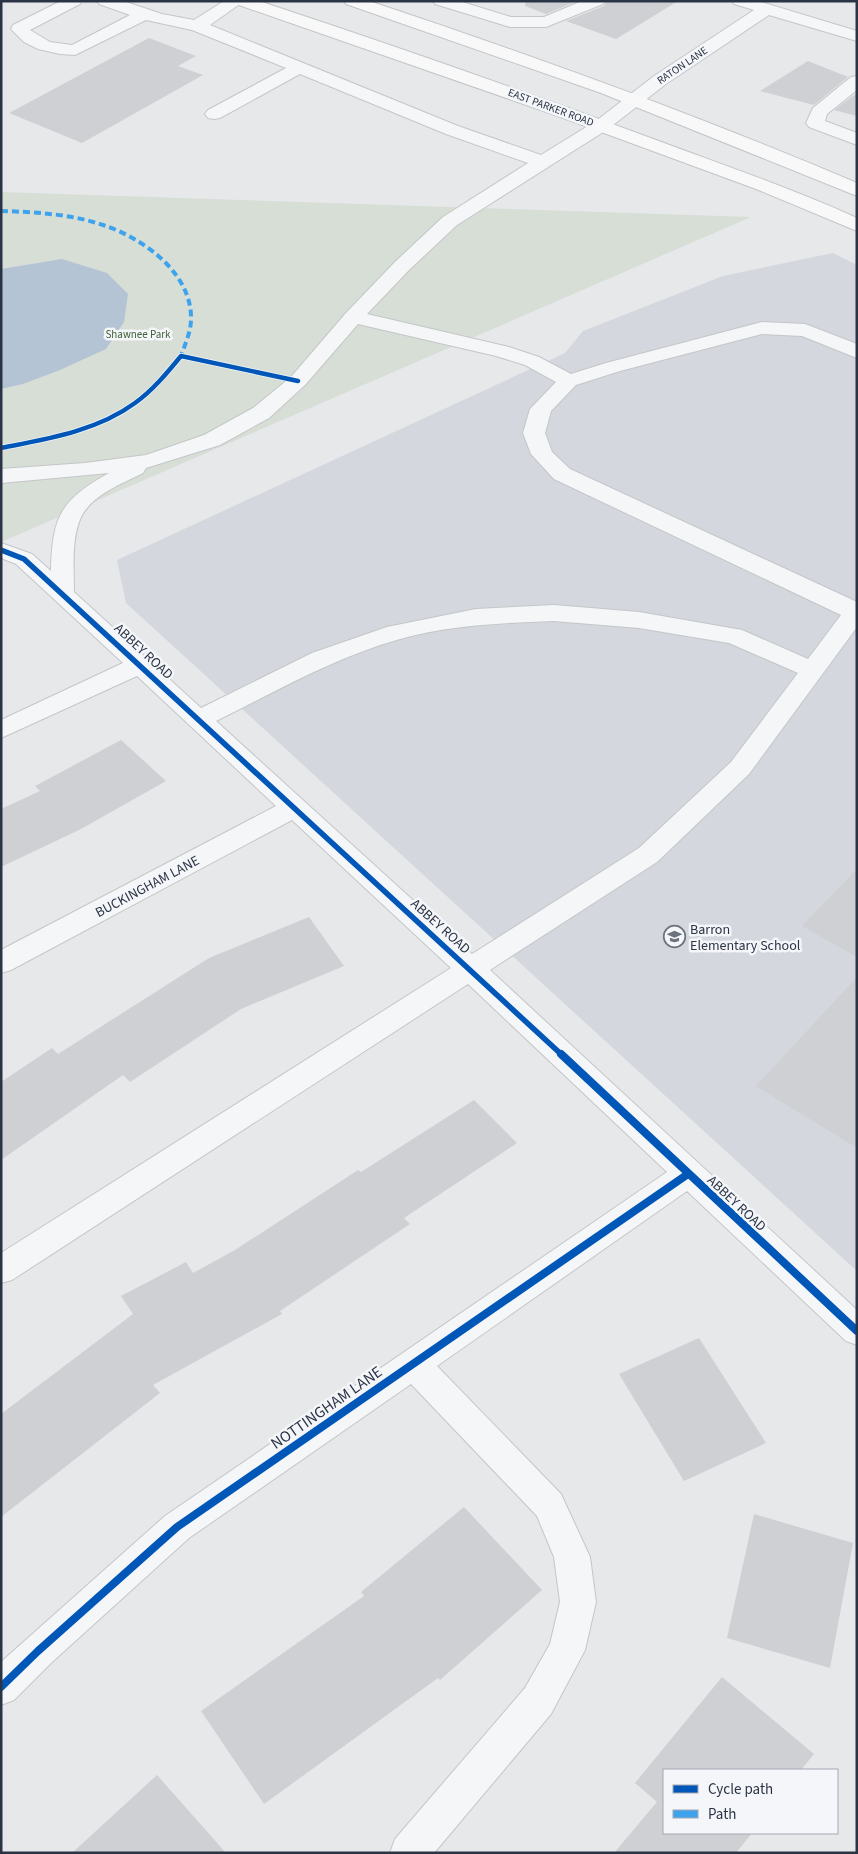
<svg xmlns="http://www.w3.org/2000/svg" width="858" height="1854" font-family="'Source Sans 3',sans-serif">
	<rect width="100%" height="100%" fill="#e6e8ea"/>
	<path fill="#d4d7dd" d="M833 253 857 265V1271L126 603 117 560 565 353 583 331 723 276Z"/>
	<path fill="#d6ded6" d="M1 192 751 217 1 542Z"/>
	<path fill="#b4c4d5" d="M62 259 107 273 128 294 124 322 106 349 60 370 23 384 1 389V269Z"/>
	<g fill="#ced0d3">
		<path d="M526 1H577L546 14 525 6Z"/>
		<path d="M607 1H678L616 39 566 21 604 6Z"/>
		<path d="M149 38 196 56 178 66 203 75 82 143 9 113Z"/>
		<path d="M808 61 848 77 814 105 760 91Z"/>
		<path d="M857 93V116L834 110Z"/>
		<path d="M121 740 166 781 81 829 1 867V809L40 791 35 786Z"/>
		<path d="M857 869V957L802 926Z"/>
		<path d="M309 917 344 966 241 1009 130 1082 123 1075 1 1160V1082L52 1048 58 1054 209 958Z"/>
		<path d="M857 977V1148L756 1086Z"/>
		<path d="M474 1100 517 1143 404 1218 410 1224 280 1311 282 1314 153 1385 160 1393 1 1517V1414L133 1314 121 1296 186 1262 193 1273 235 1250 358 1170 361 1172Z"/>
		<path d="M699 1338 766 1443 684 1481 619 1374Z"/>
		<path d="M464 1507 542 1590 440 1680 438 1678 264 1804 201 1711 364 1596 361 1592Z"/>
		<path d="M754 1514 853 1543 830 1668 727 1638Z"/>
		<path d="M722 1677 814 1754 801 1770H664V1833H752L736 1853H614L657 1802 635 1783Z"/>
		<path d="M157 1775 226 1853H72Z"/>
	</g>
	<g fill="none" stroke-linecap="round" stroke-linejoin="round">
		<defs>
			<g id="minor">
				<path d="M61 1H82L80 4 30 30 50 42 72 45 130 15 99 4 97 1H123L162 14 194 20 224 1H244L210 25 458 126 541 155 596 121 654 76 754 10 734 4 732 1H758L857 31V41L769 15 666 84 608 129 457 225 409 270 367 314 509 347 539 357 571 374 606 363 762 322 805 324 857 344V358L802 336 762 334 620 371 576 385 551 411 545 433 552 452 570 469 857 602V627L749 774 657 862 490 970 857 1310V1345L846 1341 687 1191 437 1366 561 1494 590 1557 596 1602 585 1650 551 1714 434 1853H390L395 1839 525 1688 550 1644 560 1602 554 1557 537 1516 411 1384 189 1538 51 1663 14 1700 1 1705V1662L165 1516 667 1172 468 984 12 1280 1 1283V1253L451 968 292 820 11 970 1 973V950L276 806 137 676 1 738V720L123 663 16 564 1 558V543L32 554 51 571C52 516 61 500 109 473L1 483V469L85 463 146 455 204 435 253 408 291 377 346 313 395 262 443 217 528 163 446 134 300 74 220 118 214 119 208 118 205 114 208 110 286 68 192 30 146 20 75 55 60 54 38 49 24 42 11 29 13 25ZM358 324 496 356 525 365 556 382 530 409 523 433 531 454 554 479 841 615 808 659 742 630 639 612 554 605 476 609 387 627 312 653 201 708 74 592C74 568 70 527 87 508 100 492 125 482 143 473L146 468 220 445 269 418 305 385ZM554 621 639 628 729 643 798 673 731 762 639 848 472 954 216 721C275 692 335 657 400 639 450 625 502 623 554 621Z"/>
				<path d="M433 1H459L511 17H544L582 1H605L603 4 546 27H510L435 4Z"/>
				<path d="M857 76V90L827 114 825 121 857 133V145L809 127 806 123 813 108 851 77Z"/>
			</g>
			<g id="major">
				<path d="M234 1H259C392 45 524 91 656 140 723 165 791 188 857 218V231L756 189 555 115 236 4Z"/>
				<path d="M344 1H369C534 56 697 115 857 183V196L601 93 346 4Z"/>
			</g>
		</defs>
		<use href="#minor" stroke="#c4c6c8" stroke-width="2"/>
		<use href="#major" stroke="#c2c5c8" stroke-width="2"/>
		<use href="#minor" fill="#f5f6f7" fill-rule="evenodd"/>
		<use href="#major" fill="#f8f8f8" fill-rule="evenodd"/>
		<path stroke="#3ea3ec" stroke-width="4" stroke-dasharray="7 4" stroke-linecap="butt" d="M1 211C35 212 71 214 103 225 143 238 192 273 191 319 191 332 185 344 181 356"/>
		<defs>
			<path id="cycleway-far2" d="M1 448C47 439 97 431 135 403 153 390 167 373 181 356L298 381"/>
			<path id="cycleway-far1" d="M1 550 24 559 562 1055"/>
			<g id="cycleway">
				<path d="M561 1054 857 1331"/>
				<path d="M1 1687 38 1651 177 1527 688 1174"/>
			</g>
		</defs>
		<use href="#cycleway-far2" stroke="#f4f6f9" stroke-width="6"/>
		<use href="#cycleway-far1" stroke="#f4f6f9" stroke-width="9"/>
		<use href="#cycleway" stroke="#f4f6f9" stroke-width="11"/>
		<use href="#cycleway-far2" stroke="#0057b8" stroke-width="4.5"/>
		<use href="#cycleway-far1" stroke="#0057b8" stroke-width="5.5"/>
		<use href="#cycleway" stroke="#0057b8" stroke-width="8"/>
	</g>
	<defs>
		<symbol id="school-ring" viewBox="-11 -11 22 22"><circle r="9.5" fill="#f4f6f9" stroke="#6c737f" stroke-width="1.5"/><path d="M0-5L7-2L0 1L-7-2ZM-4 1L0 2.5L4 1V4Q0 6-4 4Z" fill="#6c737f"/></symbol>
	</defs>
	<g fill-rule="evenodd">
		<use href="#school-ring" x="662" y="924" width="25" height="25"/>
	</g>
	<g text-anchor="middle" stroke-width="5" stroke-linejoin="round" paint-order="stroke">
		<g font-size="11" fill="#2b3445" stroke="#f4f6f9">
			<text transform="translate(682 65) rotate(-34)" y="4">RATON LANE</text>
			<text transform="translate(551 107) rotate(20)" y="4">EAST PARKER ROAD</text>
		</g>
		<g font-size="11" fill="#3f6138" stroke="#f4f6f9">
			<text x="138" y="338">Shawnee Park</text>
		</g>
		<g font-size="14" fill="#2b3445" stroke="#f4f6f9">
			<text transform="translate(144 651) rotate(43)" y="5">ABBEY ROAD</text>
			<text transform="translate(147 886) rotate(-28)" y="5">BUCKINGHAM LANE</text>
			<text transform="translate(441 926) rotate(42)" y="5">ABBEY ROAD</text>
			<text transform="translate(737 1203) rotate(43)" y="5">ABBEY ROAD</text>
		</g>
		<g font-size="14" fill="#2b3445" stroke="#f4f6f9" text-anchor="start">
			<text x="690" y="934">Barron<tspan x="690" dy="16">Elementary School</tspan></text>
		</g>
		<g font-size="16" fill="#2b3445" stroke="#f4f6f9">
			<text transform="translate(326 1407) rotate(-35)" y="6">NOTTINGHAM LANE</text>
		</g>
	</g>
	<rect width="858" height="1854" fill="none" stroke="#2b3445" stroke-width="5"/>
	<rect x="663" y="1769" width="175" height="65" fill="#f4f6f9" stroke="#a4a8b1"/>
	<rect x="673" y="1785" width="25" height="8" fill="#0057b8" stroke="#a4a8b1"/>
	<text x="708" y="1794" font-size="15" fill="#2b3445">Cycle path</text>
	<rect x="673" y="1810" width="25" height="8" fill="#3ea3ec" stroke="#a4a8b1"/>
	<text x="708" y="1819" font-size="15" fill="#2b3445">Path</text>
</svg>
